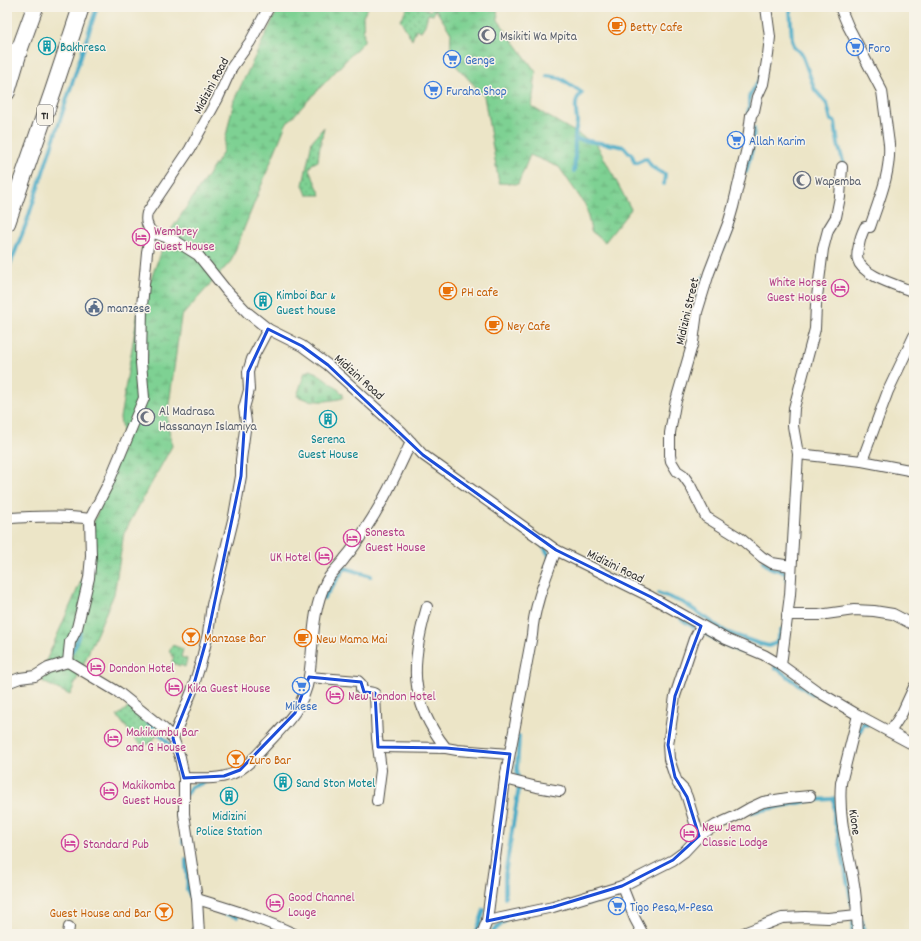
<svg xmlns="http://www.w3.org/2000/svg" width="921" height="941" font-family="Dekko,sans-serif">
	<defs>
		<pattern id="grass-dots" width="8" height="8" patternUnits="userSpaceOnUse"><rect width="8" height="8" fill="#7ed193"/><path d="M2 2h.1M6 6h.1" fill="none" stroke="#67aa78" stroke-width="1.8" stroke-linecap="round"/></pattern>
		<pattern id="wetland-marsh" width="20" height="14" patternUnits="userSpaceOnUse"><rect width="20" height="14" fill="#7ed193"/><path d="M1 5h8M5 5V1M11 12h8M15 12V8" fill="none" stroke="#67aa78"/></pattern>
		<pattern id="cemetery-stones" width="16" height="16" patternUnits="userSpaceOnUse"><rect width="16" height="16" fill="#7ed193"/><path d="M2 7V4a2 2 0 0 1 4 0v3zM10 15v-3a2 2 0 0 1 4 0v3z" fill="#67aa78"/></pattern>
	</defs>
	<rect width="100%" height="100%" fill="#f7f3e8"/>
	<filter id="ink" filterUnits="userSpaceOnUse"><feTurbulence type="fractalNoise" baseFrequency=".025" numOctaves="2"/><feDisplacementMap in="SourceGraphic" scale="8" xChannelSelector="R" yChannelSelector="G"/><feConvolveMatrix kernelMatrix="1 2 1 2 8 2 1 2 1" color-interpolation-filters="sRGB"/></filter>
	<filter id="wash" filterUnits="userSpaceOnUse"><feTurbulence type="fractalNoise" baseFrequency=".012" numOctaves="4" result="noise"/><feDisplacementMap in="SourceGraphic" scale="16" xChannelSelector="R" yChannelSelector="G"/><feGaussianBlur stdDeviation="0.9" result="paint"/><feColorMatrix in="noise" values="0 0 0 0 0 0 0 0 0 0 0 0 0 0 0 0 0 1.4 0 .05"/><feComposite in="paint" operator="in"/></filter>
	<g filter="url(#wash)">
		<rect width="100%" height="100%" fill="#ece5c7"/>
		<g fill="url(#grass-dots)" stroke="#547e5f">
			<path d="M408 7H422L430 11 433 7 435 10 433 15 428 14 425 25 421 31 416 29 412 40 400 19Z"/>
			<path d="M324 127 319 152 318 161 312 164 309 169 321 195H307L303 185 312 141Z"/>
			<path d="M172 645 183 649 181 657 187 659 185 667 180 665V666L173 663 172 661 174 656H171L172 654 169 652Z"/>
			<path d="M134 703 162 731 149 744 142 745 137 741 117 716Z"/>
		</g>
		<g fill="url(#wetland-marsh)" stroke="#547e5f">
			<path d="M279 7H368L363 16 364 41 286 124 231 261 181 317 167 419 172 446 124 533 114 594 70 695 43 682 42 670 88 565 92 527 124 443 120 418 138 313 167 236 222 154 234 100Z"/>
			<path d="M434 7H497L498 20 536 72 532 107 597 145 631 209 605 242 591 231 586 206 559 167 530 155 518 184 499 183 484 96 450 59 451 33Z"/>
		</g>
		<path fill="url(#cemetery-stones)" stroke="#547e5f" d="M311 370C323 376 333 384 343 394V398C327 402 312 403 297 396L305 372Z"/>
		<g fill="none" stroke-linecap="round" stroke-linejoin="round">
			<g stroke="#47aac6" stroke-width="4">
				<path d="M790 7 792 40 795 48 802 54 815 90 827 104 831 120 835 122 838 144 844 165"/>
				<path d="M547 76 560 78 582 93C572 101 577 112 577 123 576 128 575 133 575 139 574 150 576 160 574 171"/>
				<path d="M748 113 749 108V97L761 77"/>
				<path d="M575 139 614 145 624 147 629 153H631L635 163 646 158 652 167 662 173"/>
				<path d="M746 172 752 150 754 128"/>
				<path d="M664 184 665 174"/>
				<path d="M723 249 730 234 732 225"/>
				<path d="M7 272 26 224 97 7"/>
				<path d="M697 295 703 277"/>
				<path d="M541 543 549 555 550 559"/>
				<path d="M763 561C769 569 776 570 786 572L787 579"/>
				<path d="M658 593 684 603 726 632 757 643 769 646 776 643 782 629"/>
				<path d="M324 598 345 568 371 576"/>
				<path d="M681 619 694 627"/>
				<path d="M704 633 736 650 744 652"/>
				<path d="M72 651 75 646 80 631"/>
				<path d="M775 667 806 690 815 695"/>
				<path d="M315 671V661"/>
				<path d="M144 718 174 749"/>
				<path d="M289 727 296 719 305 703"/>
				<path d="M856 739 864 723 867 725"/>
				<path d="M518 780 517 769 519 736"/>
				<path d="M186 794 191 787 205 782"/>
				<path d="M834 798V821L837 828 852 905"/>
				<path d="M752 812 813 800 832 799"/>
				<path d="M183 840V843"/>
				<path d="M186 860C186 870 189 881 187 889L191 897 194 909"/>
				<path d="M505 898V875L519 787"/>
				<path d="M570 907 597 901 618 892"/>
				<path d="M216 911 237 917"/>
				<path d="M862 921 864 934"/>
				<path d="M476 934 484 910"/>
				<path d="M490 934 505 921"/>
				<path d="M852 934 853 922"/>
			</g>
		</g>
	</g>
	<g filter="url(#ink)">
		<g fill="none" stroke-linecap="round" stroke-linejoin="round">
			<defs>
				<g id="minor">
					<path d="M269 7 250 42 232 67 218 98 190 149 147 213C145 221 147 225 151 232L174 240 198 255 226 290 248 313 268 329 302 346 328 365 402 432 423 455 556 550 651 597 726 639 764 655 781 665 817 691 858 715 914 745"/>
					<path d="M766 7 770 37 768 55 763 84 757 97 754 111 751 115 747 148 733 207 729 221 709 273 697 312 693 342 675 404 670 433V455L671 461 677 471 683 475 690 485 706 517 740 538 762 557 772 563 791 566"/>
					<path d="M840 7 848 26 882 91 889 144C891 173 879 200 870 227H865C862 233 860 238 859 245 858 249 856 256 858 260 862 276 900 286 914 292"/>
					<path d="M7 49 20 48"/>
					<path d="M798 454 862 461 914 471"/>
					<path d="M862 461 888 391 914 336"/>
					<path d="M7 518C35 517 63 515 90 519"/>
					<path d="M427 607C411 662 408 700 446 748L457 750 509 754"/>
					<path d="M787 615H819L854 610 874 611 893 614 914 625"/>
					<path d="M68 662 118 692 164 729 173 738 180 757 184 778V814L197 899 199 934"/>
					<path d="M781 665 790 595 798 454 793 426 794 408 815 329 816 305 823 249 828 230 836 217 840 197 842 167"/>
					<path d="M309 677 358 681 361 684V690C366 693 371 691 375 694L377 738 381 770 377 801"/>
					<path d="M7 683 20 678 35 676 48 668 68 662 70 642 77 628 89 578 91 556 90 519 108 484 144 398 141 363 142 306 147 252 151 232"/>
					<path d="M858 715 841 783C838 819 848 850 854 884 857 901 857 918 858 934"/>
					<path d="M890 732 902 713 914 687"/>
					<path d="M173 738 192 691 201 662 208 634 212 605 234 516 241 476V460L246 422 244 408 249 390 248 372 252 359 268 329"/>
					<path d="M378 747 446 748"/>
					<path d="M184 778C199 778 217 780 232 774 246 768 256 756 266 745 287 723 304 707 309 677 314 644 311 612 326 582 331 572 339 567 345 558 353 549 360 538 366 528 384 501 397 472 411 442"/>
					<path d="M505 779 537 787 560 791"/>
					<path d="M699 836 687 797 684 790 678 784 675 777 669 759 668 745 675 696 694 639 701 626"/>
					<path d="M622 886 635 919 643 934"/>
					<path d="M197 899C230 909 263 919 294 934"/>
					<path d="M487 921 553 907 622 886 673 860 684 852 699 836 716 825 736 816 750 808 763 802 788 798 810 796"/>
					<path d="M68 934 69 927"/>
					<path d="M482 934 487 921 505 779 532 635C534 605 546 577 556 550"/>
					<path d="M741 934 782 918 805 917 828 918 857 915"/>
				</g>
				<g id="trunk">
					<path d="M7 92 20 48 35 7"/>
					<path d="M7 223 53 91 81 7"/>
				</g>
			</defs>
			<use href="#minor" stroke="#484742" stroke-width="12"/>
			<use href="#trunk" stroke="#484742" stroke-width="18"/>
			<use href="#minor" stroke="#fff" stroke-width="10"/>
			<use href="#trunk" stroke="#fff" stroke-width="16"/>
		</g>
	</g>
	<path fill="none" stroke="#1d4ed8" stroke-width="3" stroke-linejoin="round" d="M268 329 302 346 328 365 423 455 556 550 651 597 701 626 675 696 668 745 675 777 687 797 699 836 673 860 622 886 553 907 487 921 510 754 446 748 378 747 375 693 364 692 361 682 309 677 295 713 240 770 224 776 184 778 173 738 192 691 208 634 241 476 248 372Z"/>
	<defs>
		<symbol id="cafe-ring" viewBox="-11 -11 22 22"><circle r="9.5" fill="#f7f3e8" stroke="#e8710a" stroke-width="1.5"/><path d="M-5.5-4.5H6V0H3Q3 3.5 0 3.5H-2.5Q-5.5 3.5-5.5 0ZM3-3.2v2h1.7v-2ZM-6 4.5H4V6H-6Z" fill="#e8710a"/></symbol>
		<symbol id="mosque-ring" viewBox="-11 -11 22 22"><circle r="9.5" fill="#f7f3e8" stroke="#6b7280" stroke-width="1.5"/><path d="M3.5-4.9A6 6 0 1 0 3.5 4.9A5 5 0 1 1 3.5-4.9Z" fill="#6b7280"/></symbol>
		<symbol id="building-ring" viewBox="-11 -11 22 22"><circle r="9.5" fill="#f7f3e8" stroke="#0f9aa8" stroke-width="1.5"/><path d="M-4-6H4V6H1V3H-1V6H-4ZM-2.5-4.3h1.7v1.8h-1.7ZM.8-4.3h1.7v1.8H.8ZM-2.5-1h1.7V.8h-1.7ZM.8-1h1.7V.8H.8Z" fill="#0f9aa8"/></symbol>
		<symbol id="supermarket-ring" viewBox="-11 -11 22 22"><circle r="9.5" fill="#f7f3e8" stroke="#3f7fe0" stroke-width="1.5"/><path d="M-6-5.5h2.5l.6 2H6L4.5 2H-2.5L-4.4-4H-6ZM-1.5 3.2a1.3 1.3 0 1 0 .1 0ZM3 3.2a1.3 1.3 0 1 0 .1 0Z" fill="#3f7fe0"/></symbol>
		<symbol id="hotel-ring" viewBox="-11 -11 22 22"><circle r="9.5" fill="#f7f3e8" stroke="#d1479c" stroke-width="1.5"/><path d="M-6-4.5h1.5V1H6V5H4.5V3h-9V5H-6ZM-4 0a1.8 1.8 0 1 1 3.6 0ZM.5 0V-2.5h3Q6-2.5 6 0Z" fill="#d1479c"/></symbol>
		<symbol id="civic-ring" viewBox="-11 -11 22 22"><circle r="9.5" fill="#f7f3e8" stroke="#5c6f8a" stroke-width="1.5"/><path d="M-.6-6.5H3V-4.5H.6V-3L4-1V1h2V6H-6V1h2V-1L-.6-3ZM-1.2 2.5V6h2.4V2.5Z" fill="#5c6f8a"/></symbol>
		<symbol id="bar-ring" viewBox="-11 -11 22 22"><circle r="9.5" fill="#f7f3e8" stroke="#e8710a" stroke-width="1.5"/><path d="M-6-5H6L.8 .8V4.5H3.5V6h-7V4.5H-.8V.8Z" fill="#e8710a"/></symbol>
	</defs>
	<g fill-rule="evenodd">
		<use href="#cafe-ring" x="607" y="16" width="20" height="20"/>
		<use href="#mosque-ring" x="477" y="25" width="20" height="20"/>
		<use href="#building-ring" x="37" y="36" width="20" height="20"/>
		<use href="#supermarket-ring" x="845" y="37" width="20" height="20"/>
		<use href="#supermarket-ring" x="442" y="49" width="20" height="20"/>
		<use href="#supermarket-ring" x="423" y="80" width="20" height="20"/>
		<use href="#supermarket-ring" x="726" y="130" width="20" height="20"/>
		<use href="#mosque-ring" x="792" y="170" width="20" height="20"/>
		<use href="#hotel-ring" x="131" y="227" width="20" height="20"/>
		<use href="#hotel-ring" x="830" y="278" width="20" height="20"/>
		<use href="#cafe-ring" x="438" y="281" width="20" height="20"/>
		<use href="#building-ring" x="253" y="291" width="20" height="20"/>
		<use href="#civic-ring" x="84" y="297" width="20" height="20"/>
		<use href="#cafe-ring" x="484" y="315" width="20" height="20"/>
		<use href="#mosque-ring" x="136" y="407" width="20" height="20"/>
		<use href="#building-ring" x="318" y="409" width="20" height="20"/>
		<use href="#hotel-ring" x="342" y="528" width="20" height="20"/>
		<use href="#hotel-ring" x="314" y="546" width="20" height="20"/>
		<use href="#bar-ring" x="181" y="627" width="20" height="20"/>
		<use href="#cafe-ring" x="293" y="628" width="20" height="20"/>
		<use href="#hotel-ring" x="86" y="657" width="20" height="20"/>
		<use href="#supermarket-ring" x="291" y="676" width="20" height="20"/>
		<use href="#hotel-ring" x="164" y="677" width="20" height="20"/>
		<use href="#hotel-ring" x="325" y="685" width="20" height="20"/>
		<use href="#hotel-ring" x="103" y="728" width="20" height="20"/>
		<use href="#bar-ring" x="226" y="749" width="20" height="20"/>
		<use href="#building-ring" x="273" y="772" width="20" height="20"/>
		<use href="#hotel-ring" x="99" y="781" width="20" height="20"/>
		<use href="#building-ring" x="219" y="786" width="20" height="20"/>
		<use href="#hotel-ring" x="679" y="823" width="20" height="20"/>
		<use href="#hotel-ring" x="60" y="833" width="20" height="20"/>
		<use href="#hotel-ring" x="265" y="893" width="20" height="20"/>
		<use href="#supermarket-ring" x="607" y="896" width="20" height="20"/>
		<use href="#bar-ring" x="154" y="902" width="20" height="20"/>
	</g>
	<g text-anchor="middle" stroke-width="3" stroke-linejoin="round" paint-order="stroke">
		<rect fill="#f7f3e8" stroke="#686764" stroke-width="1" x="37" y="105" width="16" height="20" rx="3"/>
		<g font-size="12" font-weight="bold" fill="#2b2b2b">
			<text x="45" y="119">T1</text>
		</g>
		<g font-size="13" fill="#c56008" stroke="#f7f3e8" text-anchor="start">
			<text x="630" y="31">Betty Cafe</text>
			<text x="461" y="296">PH cafe</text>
			<text x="507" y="330">Ney Cafe</text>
			<text x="204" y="642">Manzase Bar</text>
			<text x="316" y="643">New Mama Mai</text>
			<text x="249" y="764">Zuro Bar</text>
			<text x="151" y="917" text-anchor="end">Guest House and Bar</text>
		</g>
		<g font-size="13" fill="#5b616d" stroke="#f7f3e8" text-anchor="start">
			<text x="500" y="40">Msikiti Wa Mpita</text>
			<text x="815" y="185">Wapemba</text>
			<text x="159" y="415">Al Madrasa<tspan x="159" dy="15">Hassanayn Islamiya</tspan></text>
		</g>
		<g font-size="13" fill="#0d838f" stroke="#f7f3e8" text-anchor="start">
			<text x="60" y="51">Bakhresa</text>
			<text x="276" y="299">Kimboi Bar &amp;<tspan x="276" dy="15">Guest house</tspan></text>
			<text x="328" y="443" text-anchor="middle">Serena<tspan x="328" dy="15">Guest House</tspan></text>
			<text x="296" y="787">Sand Ston Motel</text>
			<text x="229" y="820" text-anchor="middle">Midizini<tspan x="229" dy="15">Police Station</tspan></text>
		</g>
		<g font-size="13" fill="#366cbe" stroke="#f7f3e8" text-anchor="start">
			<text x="868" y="52">Foro</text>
			<text x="465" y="64">Genge</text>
			<text x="446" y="95">Furaha Shop</text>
			<text x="749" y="145">Allah Karim</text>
			<text x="301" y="710" text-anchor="middle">Mikese</text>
			<text x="630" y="911">Tigo Pesa,M-Pesa</text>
		</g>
		<g font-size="13" fill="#2b2b2b" stroke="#f7f3e8">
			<text transform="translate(210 85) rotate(-62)" y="5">Midizini Road</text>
			<text transform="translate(686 311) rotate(-77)" y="5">Midizini Street</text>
			<text transform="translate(360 376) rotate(42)" y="5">Midizini Road</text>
			<text transform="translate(616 565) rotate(26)" y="5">Midizini Road</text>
			<text transform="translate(856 822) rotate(82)" y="5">Kione</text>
		</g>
		<g font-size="13" fill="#b23c85" stroke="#f7f3e8" text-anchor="start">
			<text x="154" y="235">Wembrey<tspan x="154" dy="15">Guest House</tspan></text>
			<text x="827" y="286" text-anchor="end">White Horse<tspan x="827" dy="15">Guest House</tspan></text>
			<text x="365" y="536">Sonesta<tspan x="365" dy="15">Guest House</tspan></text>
			<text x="311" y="561" text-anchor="end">UK Hotel</text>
			<text x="109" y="672">Dondon Hotel</text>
			<text x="187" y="692">Kika Guest House</text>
			<text x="348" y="700">New London Hotel</text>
			<text x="126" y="736">Makikumbu Bar<tspan x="126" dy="15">and G House</tspan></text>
			<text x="122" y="789">Makikomba<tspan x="122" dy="15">Guest House</tspan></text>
			<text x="702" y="831">New Jema<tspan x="702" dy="15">Classic Lodge</tspan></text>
			<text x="83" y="848">Standard Pub</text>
			<text x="288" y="901">Good Channel<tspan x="288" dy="15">Louge</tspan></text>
		</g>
		<g font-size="13" fill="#4e5e75" stroke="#f7f3e8" text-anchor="start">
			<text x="107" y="312">manzese</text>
		</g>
	</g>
	<rect width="921" height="941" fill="none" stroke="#f7f3e8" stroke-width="24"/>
</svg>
